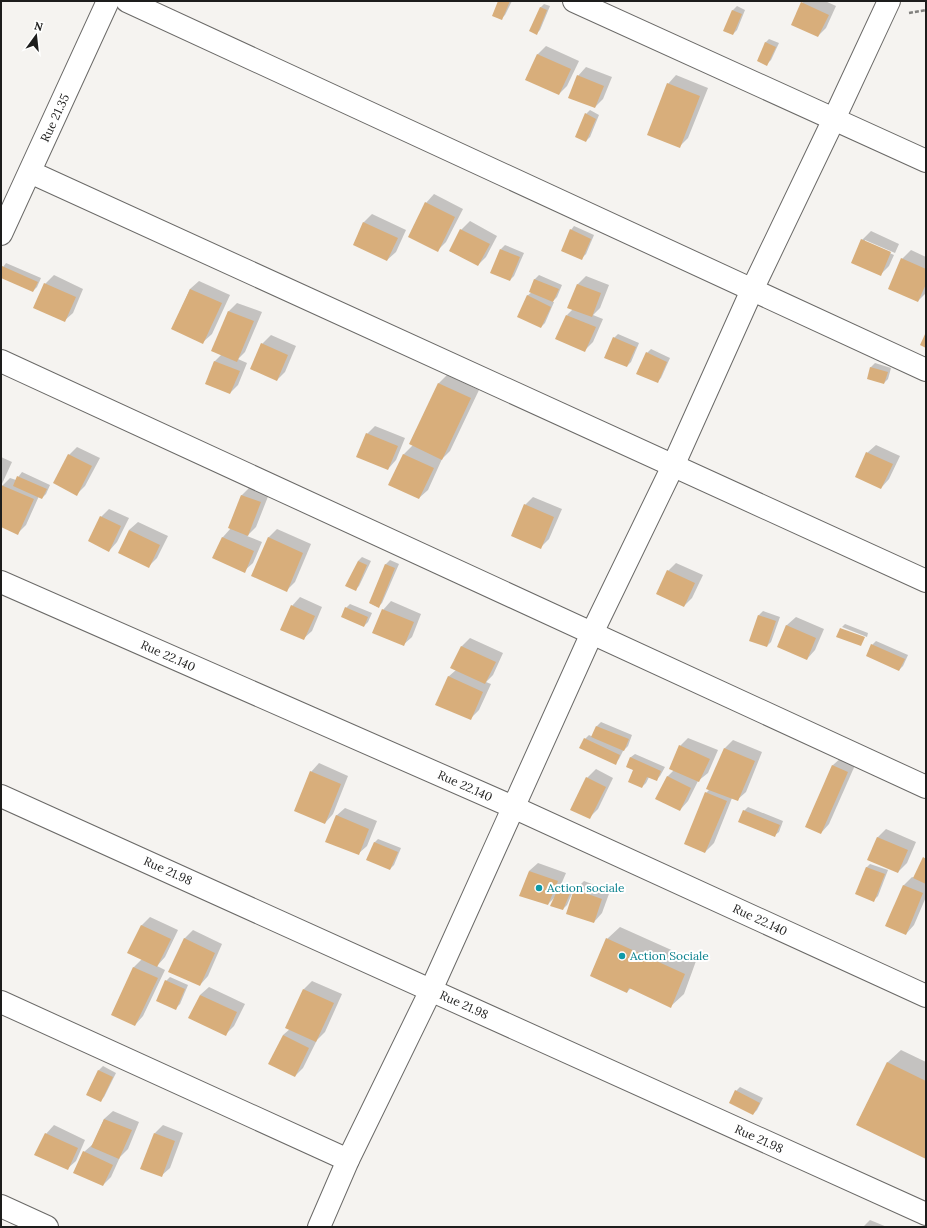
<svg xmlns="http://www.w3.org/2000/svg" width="927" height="1228" font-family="Lora,serif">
	<rect width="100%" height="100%" fill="#f5f3f0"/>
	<g fill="#0003">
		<path d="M499 1H512L505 15 501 19Z"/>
		<path d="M804 1H825L836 6 826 28 818 36 802 3Z"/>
		<path d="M544 4 550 6 540 30 536 34 540 8Z"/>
		<path d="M737 6 745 10 737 30 733 34 725 30 733 10Z"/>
		<path d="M769 39 779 43 771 60 767 64 765 43Z"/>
		<path d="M546 46 579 61 567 86 559 94 526 79 538 54Z"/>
		<path d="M586 67 612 77 603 99 595 107 578 76Z"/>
		<path d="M676 75 708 88 688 138 679 147 668 84Z"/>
		<path d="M590 110 599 115 590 137 586 141V114Z"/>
		<path d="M434 194 463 209 446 242 438 250 426 203Z"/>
		<path d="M372 214 406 230 396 252 387 260 354 244 364 222Z"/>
		<path d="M470 221 497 236 486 257 478 265 450 251 461 230Z"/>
		<path d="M574 226 594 235 586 254 582 258 571 230Z"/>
		<path d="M871 231 899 244 895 253 865 240V242L894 255 889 266 880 275 862 240Z"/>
		<path d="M505 245 524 253 514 276 510 280 501 249Z"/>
		<path d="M911 250 926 257V293L918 301 902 259Z"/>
		<path d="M6 263 41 278 37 287 33 291 1 277V270Z"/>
		<path d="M54 275 83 289 73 313 64 321 45 284Z"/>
		<path d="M539 275 562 285 557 297 552 302H554L545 323 541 327 527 296 532 292 530 291 535 279Z"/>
		<path d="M586 276 609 285 600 308 593 315 603 319 593 342 585 350 567 315 573 309 568 307 578 284Z"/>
		<path d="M199 281 230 295 212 334 203 342 172 329 190 289Z"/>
		<path d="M237 303 262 312 245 352 238 359 247 363 238 385 230 393 206 383 215 361 222 354 213 351 229 311Z"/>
		<path d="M618 334 639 343 631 362 627 366 614 338Z"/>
		<path d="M271 335 296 346 285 372 277 380 262 344Z"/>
		<path d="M651 349 670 358 661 378 657 382 647 353Z"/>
		<path d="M875 363 891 368 888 379 884 383 868 378 871 367Z"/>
		<path d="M447 375 479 390 450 451 442 459 428 490 419 498 390 485 404 454 413 445 410 444 439 383Z"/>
		<path d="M375 426 405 438 396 460 388 469 367 434Z"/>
		<path d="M876 445 900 456 889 479 881 488 867 453Z"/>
		<path d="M77 447 100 458 85 486 77 494 69 455Z"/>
		<path d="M1 457 12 462 1 486Z"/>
		<path d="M22 472 50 485 46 494 42 498 39 496 26 525 18 533 1 526V487L10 478 16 480Z"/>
		<path d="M250 487 269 494 256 527 247 536 262 542 253 563 244 571 214 558 223 537 231 528H229L242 495Z"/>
		<path d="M533 497 562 509 549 539 541 547 525 505Z"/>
		<path d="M109 509 129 518 117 542 109 551 101 517Z"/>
		<path d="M138 522 168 536 157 558 149 566 129 530Z"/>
		<path d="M277 529 311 544 295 582 286 591 268 538Z"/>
		<path d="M362 557 371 561 359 586 355 590 358 561Z"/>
		<path d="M390 560 399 564 382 603 378 607 370 603 386 564Z"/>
		<path d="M676 563 703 575 692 598 684 606 668 571Z"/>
		<path d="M300 597 322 607 312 631 303 639 292 606Z"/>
		<path d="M391 601 421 614 412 637 403 645 383 610Z"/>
		<path d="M350 604 372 613 368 622 364 626 346 608Z"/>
		<path d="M763 611 780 617 771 642 767 646 759 615Z"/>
		<path d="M796 617 824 629 815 650 807 659 778 646 787 625Z"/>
		<path d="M845 624 868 633 867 637 842 627Z"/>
		<path d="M470 638 503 653 493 675 486 682 491 684 479 710 470 719 448 677 456 670 452 668 462 646Z"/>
		<path d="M876 641 908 655 903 666 899 670 872 645Z"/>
		<path d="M601 722 632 735 628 746 623 751 619 759 615 763 585 739 589 735 593 737 597 726Z"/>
		<path d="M688 738 718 750 708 773 698 781 688 801 680 810 667 777 674 770 680 746Z"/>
		<path d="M733 740 762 752 746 792 737 800 732 798 714 843 705 852 706 793 710 789 725 748Z"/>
		<path d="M635 754 665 767 660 776 656 780 649 777 646 783 642 787 634 770 627 767 631 757Z"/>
		<path d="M842 757 856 763 829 824 821 833 806 826 833 765Z"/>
		<path d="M319 763 348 776 333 814 325 823 311 772Z"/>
		<path d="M596 769 613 778 598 809 589 818 587 778Z"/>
		<path d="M748 807 783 821 779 832 775 835 744 811Z"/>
		<path d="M345 808 377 821 367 846 358 854 336 816Z"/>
		<path d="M886 829 916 842 907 863 898 872 877 838Z"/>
		<path d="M378 839 401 848 394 865 390 869 374 843Z"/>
		<path d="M926 856V897L914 925 906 934 887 926 904 885 912 877 915 878Z"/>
		<path d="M538 863 566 873 560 887 564 884 575 887 567 905 563 909 555 897 548 904 529 871Z"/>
		<path d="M870 864 888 870 878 896 874 900 866 868Z"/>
		<path d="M584 881 610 891 602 913 594 922 575 890Z"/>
		<path d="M150 917 178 930 165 957 157 966 165 970 143 1016 135 1025 112 1014 134 967 142 959 129 953 142 925Z"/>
		<path d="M620 927 696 961 684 994 671 1006 631 988 627 992 607 939Z"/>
		<path d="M193 930 222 944 208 976 200 985 184 939Z"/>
		<path d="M170 977 188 985 180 1004 176 1008 166 981Z"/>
		<path d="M312 981 342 994 325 1032 317 1040 303 1068 295 1076 283 1035 290 1029 287 1027 304 989Z"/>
		<path d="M209 987 245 1004 234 1026 226 1034 200 995Z"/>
		<path d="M901 1050 926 1062V1158L857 1124 888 1062Z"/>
		<path d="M103 1066 116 1073 104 1097 100 1101 87 1094 99 1070Z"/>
		<path d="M740 1087 763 1098 757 1110 753 1114 736 1091Z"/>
		<path d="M113 1111 139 1122 128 1149 120 1157 111 1177 103 1185 84 1152 93 1144 104 1119Z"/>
		<path d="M54 1125 85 1140 76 1161 67 1169 46 1134Z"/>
		<path d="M163 1125 183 1133 170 1168 161 1176 155 1133Z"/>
		<path d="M870 1220 887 1227H863Z"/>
	</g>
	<g fill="#d8ae7b">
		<path d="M498 1H510L502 20 492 16Z"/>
		<path d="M801 2 829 15 818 37 791 25Z"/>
		<path d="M540 7 547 10 537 35 529 31Z"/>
		<path d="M732 10 742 14 733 35 723 31Z"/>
		<path d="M765 42 776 47 767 66 757 61Z"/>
		<path d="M537 54 571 69 559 95 525 80Z"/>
		<path d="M577 75 604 86 595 108 568 98Z"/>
		<path d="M667 83 700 96 680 148 647 135Z"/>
		<path d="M585 113 596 119 586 142 575 137Z"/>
		<path d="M425 202 455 217 438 252 408 237Z"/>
		<path d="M363 222 398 238 387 261 353 245Z"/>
		<path d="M460 229 490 244 478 266 449 251Z"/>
		<path d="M570 229 591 239 582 260 561 251Z"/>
		<path d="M861 239 891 252 881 276 851 263Z"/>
		<path d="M500 249 520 257 510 281 490 273Z"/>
		<path d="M901 258 926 269V284L918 302 888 289Z"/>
		<path d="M2 266 38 282 33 292 1 278Z"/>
		<path d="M534 279 559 289 553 302 529 292Z"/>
		<path d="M44 283 76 297 65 322 33 308Z"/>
		<path d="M577 284 601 293 592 317 567 308Z"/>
		<path d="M190 289 222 303 203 344 171 329Z"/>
		<path d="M527 295 551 307 541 328 517 317Z"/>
		<path d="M228 311 254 321 237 362 211 351Z"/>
		<path d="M566 315 596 327 585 352 555 339Z"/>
		<path d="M926 332V348L920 345Z"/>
		<path d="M613 337 636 347 627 367 604 358Z"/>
		<path d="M261 343 288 355 277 381 250 369Z"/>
		<path d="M646 352 667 362 658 383 636 374Z"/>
		<path d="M214 361 240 371 230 394 205 384Z"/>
		<path d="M870 367 888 372 884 384 867 379Z"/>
		<path d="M438 383 471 398 442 460 409 444Z"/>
		<path d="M366 433 398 446 388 470 356 457Z"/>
		<path d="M866 452 893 464 881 489 855 477Z"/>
		<path d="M68 454 92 466 77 496 53 483Z"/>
		<path d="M403 454 434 468 419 499 388 485Z"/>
		<path d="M17 476 47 489 42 499 13 486Z"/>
		<path d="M1 485 34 499 18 535 1 527Z"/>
		<path d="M241 495 261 502 248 536 228 528Z"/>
		<path d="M524 504 554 517 541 549 511 536Z"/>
		<path d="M100 516 121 526 109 552 88 541Z"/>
		<path d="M129 530 160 545 149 568 118 553Z"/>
		<path d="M222 537 254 551 245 573 212 558Z"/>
		<path d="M268 537 303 553 287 592 251 576Z"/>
		<path d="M358 561 367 565 356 591 345 586Z"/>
		<path d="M385 564 395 568 379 608 369 603Z"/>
		<path d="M667 570 695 583 684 607 656 594Z"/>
		<path d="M291 605 315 616 304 640 280 630Z"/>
		<path d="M345 607 368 617 364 627 341 617Z"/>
		<path d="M382 609 414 622 404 646 372 633Z"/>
		<path d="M758 615 776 621 767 647 749 641Z"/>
		<path d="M786 625 816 638 807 660 777 647Z"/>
		<path d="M840 628 865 637 861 646 836 637Z"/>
		<path d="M871 644 905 659 899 671 866 656Z"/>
		<path d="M461 646 496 662 485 684 450 668Z"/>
		<path d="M448 676 483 692 471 720 435 705Z"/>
		<path d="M596 726 629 739 624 751 591 737Z"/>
		<path d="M584 738 620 755 616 765 579 748Z"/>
		<path d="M679 745 710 759 699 782 669 769Z"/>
		<path d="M724 748 755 761 738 801 706 789Z"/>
		<path d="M630 757 661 771 657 781 647 777 642 788 628 782 633 770 626 767Z"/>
		<path d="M832 765 848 772 821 834 805 827Z"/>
		<path d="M310 771 341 784 325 824 294 811Z"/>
		<path d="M667 776 691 788 680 811 655 799Z"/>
		<path d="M586 777 606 787 590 819 570 810Z"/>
		<path d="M705 792 727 801 705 853 684 844Z"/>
		<path d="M743 810 780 825 775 837 738 822Z"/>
		<path d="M336 815 369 829 359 855 325 842Z"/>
		<path d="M877 837 908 850 898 873 867 860Z"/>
		<path d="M374 842 398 852 390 870 366 860Z"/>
		<path d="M923 857 926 859V884L913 878Z"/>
		<path d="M866 867 885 874 874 902 855 894Z"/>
		<path d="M529 871 558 881 548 905 519 896Z"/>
		<path d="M903 885 923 893 906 935 885 926Z"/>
		<path d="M559 887 571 891 563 910 550 906Z"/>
		<path d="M574 889 602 899 594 923 566 914Z"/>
		<path d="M141 925 171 939 157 967 127 953Z"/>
		<path d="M184 938 215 953 200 986 168 972Z"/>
		<path d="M606 938 685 974 671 1008 629 988 627 993 590 976Z"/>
		<path d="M133 967 158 978 135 1026 111 1015Z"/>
		<path d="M165 980 185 989 176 1010 156 1001Z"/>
		<path d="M303 989 334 1003 316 1042 285 1028Z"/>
		<path d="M200 995 237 1012 226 1036 188 1018Z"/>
		<path d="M283 1035 309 1048 295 1077 268 1064Z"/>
		<path d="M887 1062 926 1081V1159L856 1125Z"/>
		<path d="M98 1070 113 1077 101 1102 86 1095Z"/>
		<path d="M735 1090 760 1103 753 1115 729 1103Z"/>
		<path d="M104 1119 132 1130 119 1159 91 1147Z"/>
		<path d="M45 1133 78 1148 68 1170 34 1155Z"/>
		<path d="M154 1133 175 1141 162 1177 140 1169Z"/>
		<path d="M83 1151 113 1165 103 1186 73 1173Z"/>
	</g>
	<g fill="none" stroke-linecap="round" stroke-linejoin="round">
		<defs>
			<g id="minor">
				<path d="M127 1 926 370"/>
				<path d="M574 1 926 161"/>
				<path d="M30 172 926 581"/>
				<path d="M1 234 108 1"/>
				<path d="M1 361 926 787"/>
				<path d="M1 582 513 807 926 996"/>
				<path d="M1 796 926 1214"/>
				<path d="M1 1002 348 1160"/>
				<path d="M1 1206 47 1227"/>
				<path d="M319 1227 348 1160 431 990 592 633 673 466 752 290 834 119 889 1"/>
			</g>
		</defs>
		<use href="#minor" stroke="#6a6967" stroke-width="24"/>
		<path stroke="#81807e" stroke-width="2.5" stroke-dasharray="4 2" stroke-linecap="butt" d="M909 13 926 10"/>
		<use href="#minor" stroke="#fff" stroke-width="22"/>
	</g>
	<g fill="#0f9aa8" stroke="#fff" stroke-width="1.5">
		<circle cx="539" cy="888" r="4"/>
		<circle cx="622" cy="956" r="4"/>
	</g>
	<g text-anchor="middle" stroke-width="4" stroke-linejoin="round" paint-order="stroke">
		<g font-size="12" fill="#1d1d1c" stroke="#fff">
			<text transform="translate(55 118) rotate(-65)" y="4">Rue 21.35</text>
			<text transform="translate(168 656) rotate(24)" y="4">Rue 22.140</text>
			<text transform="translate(465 786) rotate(24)" y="4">Rue 22.140</text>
			<text transform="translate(168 871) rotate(24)" y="4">Rue 21.98</text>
			<text transform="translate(760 920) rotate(25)" y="4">Rue 22.140</text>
			<text transform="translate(464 1005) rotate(24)" y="4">Rue 21.98</text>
			<text transform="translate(759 1139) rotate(24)" y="4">Rue 21.98</text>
		</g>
		<g font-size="12" fill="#0d838f" stroke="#fff" text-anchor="start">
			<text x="547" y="892">Action sociale</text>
			<text x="630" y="960">Action Sociale</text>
		</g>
	</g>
	<rect width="927" height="1228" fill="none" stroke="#1d1d1c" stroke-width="4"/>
	<g transform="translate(36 36) rotate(15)" stroke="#ffffff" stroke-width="3" paint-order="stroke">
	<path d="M0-3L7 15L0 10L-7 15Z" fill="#1d1d1c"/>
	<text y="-6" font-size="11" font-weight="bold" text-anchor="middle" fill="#1d1d1c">N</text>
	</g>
</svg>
